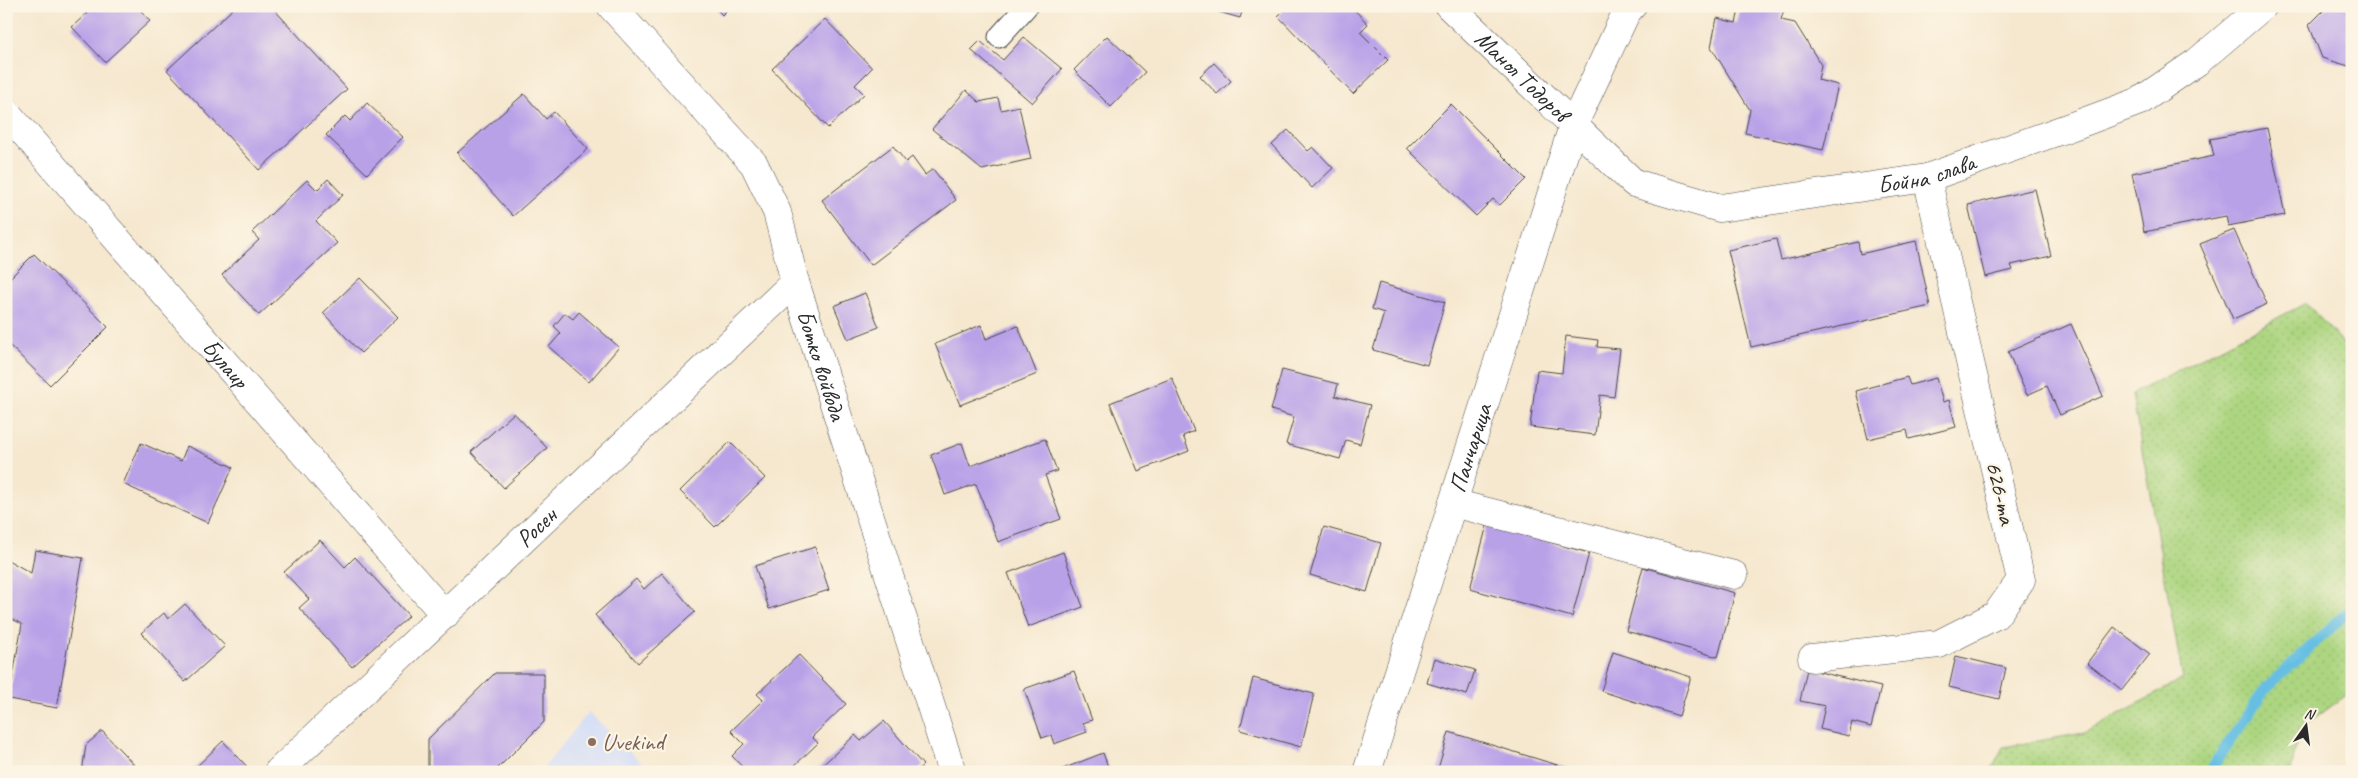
<svg xmlns="http://www.w3.org/2000/svg" width="2358" height="778" font-family="Caveat,sans-serif">
	<defs>
		<pattern id="green-dots" width="8" height="8" patternUnits="userSpaceOnUse" patternTransform="scale(1.25)"><rect width="8" height="8" fill="#add681"/><path d="M2 2h.1M6 6h.1" fill="none" stroke="#95b870" stroke-width="1.8" stroke-linecap="round"/></pattern>
	</defs>
	<rect width="100%" height="100%" fill="#fcf5e5"/>
	<filter id="ink" filterUnits="userSpaceOnUse"><feTurbulence type="fractalNoise" baseFrequency=".02" numOctaves="2"/><feDisplacementMap in="SourceGraphic" scale="10" xChannelSelector="R" yChannelSelector="G"/><feConvolveMatrix kernelMatrix="1 2 1 2 8 2 1 2 1" color-interpolation-filters="sRGB"/></filter>
	<filter id="wash" filterUnits="userSpaceOnUse"><feTurbulence type="fractalNoise" baseFrequency=".0096" numOctaves="4" result="noise"/><feDisplacementMap in="SourceGraphic" scale="20" xChannelSelector="R" yChannelSelector="G"/><feGaussianBlur stdDeviation="1.12" result="paint"/><feColorMatrix in="noise" values="0 0 0 0 0 0 0 0 0 0 0 0 0 0 0 0 0 1.4 0 .05"/><feComposite in="paint" operator="in"/></filter>
	<g filter="url(#wash)">
		<rect width="100%" height="100%" fill="#f6e8cf"/>
		<path fill="#cedafa" d="M589 712 651 772H540Z"/>
		<path fill="url(#green-dots)" stroke="#6c8056" d="M2306 303 2352 353V691L2299 730 2291 772H1990L2003 747 2084 733 2183 679 2132 394Z"/>
		<g fill="none" stroke-linecap="round" stroke-linejoin="round">
			<path stroke="#66bfe3" stroke-width="11" d="M2209 772 2266 688 2352 608"/>
		</g>
		<g id="blocks">
			<g fill="#b9a1e8">
				<path d="M87 6H137L150 21 105 62 72 27 87 13 84 9Z"/>
				<path d="M236 6H271L347 89 259 170 167 70Z"/>
				<path d="M714 6H731L722 15Z"/>
				<path d="M1198 6H1244L1240 18Z"/>
				<path d="M1288 6H1351L1368 24 1360 32 1388 60 1353 94 1278 16Z"/>
				<path d="M1740 6H1772L1784 9 1781 20 1795 23 1821 65 1818 80 1838 85 1823 150 1745 133 1750 110 1711 47 1717 18 1736 23Z"/>
				<path d="M2328 6H2352V67L2322 58 2309 25Z"/>
				<path d="M825 19 872 68 855 85 864 94 828 128 772 69Z"/>
				<path d="M1107 36 1145 72 1111 107 1074 70Z"/>
				<path d="M1024 37 1062 69 1032 103 971 50 980 41 1003 60Z"/>
				<path d="M1214 63 1231 81 1217 94 1200 76Z"/>
				<path d="M966 90 979 102 998 98 1001 110 1019 106 1031 159 982 170 932 129Z"/>
				<path d="M524 94 546 119 554 112 588 149 513 216 457 153Z"/>
				<path d="M367 103 403 137 367 174 326 135 345 116 350 121Z"/>
				<path d="M1451 104 1526 179 1500 205 1493 199 1476 216 1407 148Z"/>
				<path d="M2267 128 2285 215 2228 226 2226 216 2144 232 2132 173 2214 156 2210 139Z"/>
				<path d="M1288 130 1308 151 1313 147 1333 168 1312 188 1272 145Z"/>
				<path d="M893 146 906 162 912 157 925 175 933 169 956 200 871 265 822 200Z"/>
				<path d="M328 179 343 195 316 221 337 243 259 315 222 275 259 240 252 232 307 180 317 190Z"/>
				<path d="M2035 189 2051 256 2011 265 2013 270 1985 277 1968 205Z"/>
				<path d="M2234 230 2267 304 2233 319 2200 244Z"/>
				<path d="M1776 239 1781 260 1858 242 1860 254 1916 241 1930 306 1751 347 1728 250Z"/>
				<path d="M34 254 108 327 50 385 6 342V282Z"/>
				<path d="M360 278 398 317 361 353 323 313Z"/>
				<path d="M1379 283 1445 302 1427 365 1373 350 1384 313 1372 309Z"/>
				<path d="M865 293 879 327 848 339 834 306Z"/>
				<path d="M579 312 619 347 589 382 549 347 561 333 554 326 565 313 573 319Z"/>
				<path d="M2071 324 2103 396 2060 415 2047 386 2027 395 2008 352Z"/>
				<path d="M981 325 986 339 1018 326 1037 374 960 405 935 344Z"/>
				<path d="M1566 336 1598 340 1597 347 1620 349 1614 397 1600 395 1595 435 1530 427 1537 370 1562 373Z"/>
				<path d="M1282 370 1338 384 1335 396 1370 405 1360 444 1346 440 1340 459 1286 444 1294 417 1271 410Z"/>
				<path d="M1907 377 1910 385 1936 378 1943 402 1949 400 1956 427 1909 439 1907 430 1868 439 1856 391Z"/>
				<path d="M1172 378 1194 431 1183 436 1189 451 1138 471 1110 403Z"/>
				<path d="M514 413 547 448 504 488 471 452Z"/>
				<path d="M1045 439 1057 471 1045 475 1061 519 998 542 976 484 945 495 931 455 962 443 970 466Z"/>
				<path d="M730 442 765 478 715 527 680 491Z"/>
				<path d="M141 443 181 461 187 446 233 467 208 523 123 484Z"/>
				<path d="M1487 525 1589 553 1572 617 1470 589Z"/>
				<path d="M1324 527 1381 543 1367 592 1310 575Z"/>
				<path d="M320 540 345 567 355 557 409 616 352 667 299 608 309 599 284 572Z"/>
				<path d="M815 547 829 590 769 609 755 566Z"/>
				<path d="M35 550 83 558 57 708 9 699 22 624 6 616V559L31 573Z"/>
				<path d="M1063 552 1083 607 1028 627 1008 573Z"/>
				<path d="M1643 567 1735 593 1718 657 1626 631Z"/>
				<path d="M662 573 695 612 638 663 595 615 636 579 644 589Z"/>
				<path d="M185 604 225 646 185 682 141 633 164 613 168 619Z"/>
				<path d="M2114 627 2150 654 2122 690 2087 663Z"/>
				<path d="M1613 652 1691 677 1679 716 1601 691Z"/>
				<path d="M799 655 846 704 812 737 818 743 788 772H747L732 756 744 744 731 731 763 700 757 694Z"/>
				<path d="M1956 656 2006 668 1999 699 1949 687Z"/>
				<path d="M1434 658 1475 670 1467 695 1427 683Z"/>
				<path d="M1807 669 1881 687 1871 727 1852 722 1849 736 1820 729 1825 706 1800 701Z"/>
				<path d="M1074 671 1092 720 1083 723 1087 732 1054 744 1051 735 1042 738 1024 689Z"/>
				<path d="M495 673H544V722L494 772H428V739Z"/>
				<path d="M1253 678 1314 694 1301 747 1240 730Z"/>
				<path d="M884 721 923 765 915 772H815L855 735 861 741Z"/>
				<path d="M102 731 141 772H82L86 745Z"/>
				<path d="M1449 732 1577 771V772H1437Z"/>
				<path d="M223 741 252 772H194L193 770Z"/>
				<path d="M1103 753 1110 772H1055Z"/>
			</g>
		</g>
	</g>
	<g filter="url(#ink)">
		<use href="#blocks" fill-opacity="0" stroke="#494744" stroke-width="1"/>
		<g fill="none" stroke-linecap="round" stroke-linejoin="round">
			<defs>
				<path id="service" d="M999 37 1027 6"/>
				<g id="minor">
					<path id="s1" d="M611 6 754 164 777 212 795 282 952 772"/>
					<path id="s2" d="M1449 6 1634 183 1720 208 1927 178 2081 123 2140 101 2197 62 2263 6"/>
					<path id="s3" d="M6 112 445 615"/>
					<path d="M1453 503 1734 575"/>
					<path d="M1812 658 1939 644 1996 615 2021 580 1927 178"/>
					<path id="s4" d="M278 772 795 282"/>
					<path id="s5" d="M1367 772 1573 126 1626 13 1632 6"/>
				</g>
			</defs>
			<use href="#service" stroke="#494744" stroke-width="23"/>
			<use href="#minor" stroke="#494744" stroke-width="29"/>
			<use href="#service" stroke="#fff" stroke-width="21"/>
			<use href="#minor" stroke="#fff" stroke-width="28"/>
		</g>
	</g>
	<circle fill="#8d6e63" stroke="#fcf5e5" stroke-width="2" cx="592" cy="742" r="5"/>
	<g text-anchor="middle" stroke-width="4.5" stroke-linejoin="round" paint-order="stroke">
		<g font-size="24" fill="#2b2b2b" stroke="#fcf5e5">
			<text dy="8" stroke="none"><textPath href="#s2" startOffset="101">Манол Тодоров</textPath></text>
			<text dy="8" stroke="none"><textPath href="#s2" startOffset="555">Бойна слава</textPath></text>
			<text dy="8" stroke="none"><textPath href="#s3" startOffset="334">Булаир</textPath></text>
			<text dy="8" stroke="none"><textPath href="#s1" startOffset="426">Ботко войвода</textPath></text>
			<text dy="8" stroke="none"><textPath href="#s5" startOffset="340">Панчарица</textPath></text>
			<text transform="translate(2001 493) rotate(77)" y="8">626-та</text>
			<text dy="8" stroke="none"><textPath href="#s4" startOffset="356">Росен</textPath></text>
		</g>
		<g font-size="24" fill="#785e54" stroke="#fcf5e5" text-anchor="start">
			<text x="602" y="750">Uvekind</text>
		</g>
	</g>
	<rect width="2358" height="778" fill="none" stroke="#fcf5e5" stroke-width="25"/>
	<g transform="translate(2306 726) rotate(14)" stroke="#fcf5e5" stroke-width="4" paint-order="stroke">
	<path d="M0-4L9 19L0 12L-9 19Z" fill="#2b2b2b"/>
	<text y="-8" font-size="14" font-weight="bold" text-anchor="middle" fill="#2b2b2b">N</text>
	</g>
</svg>
